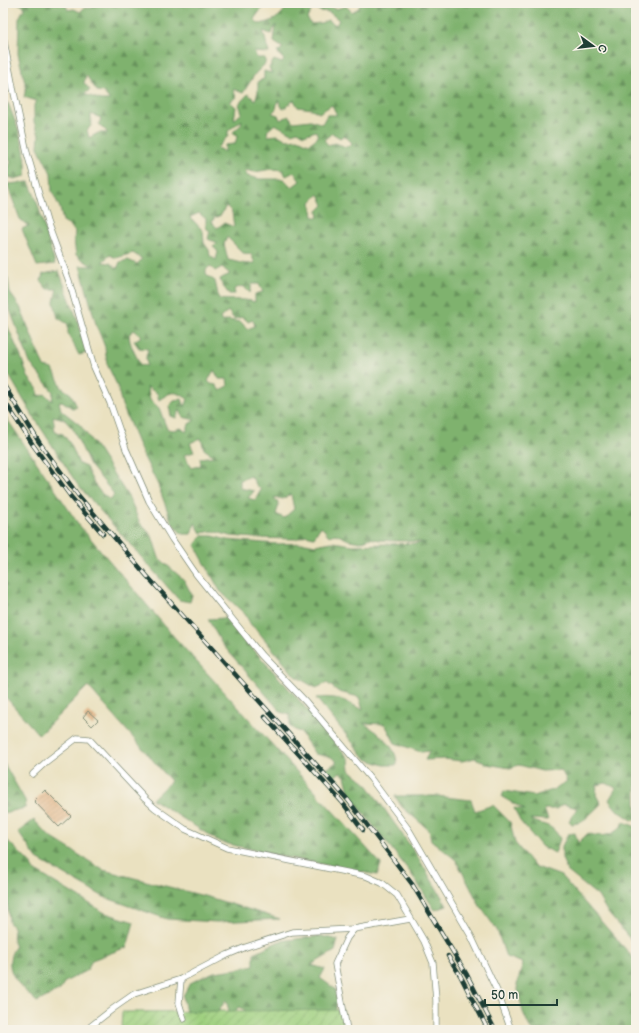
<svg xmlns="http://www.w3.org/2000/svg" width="639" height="1033" font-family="'Balsamiq Sans',sans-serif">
	<defs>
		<pattern id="forest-firs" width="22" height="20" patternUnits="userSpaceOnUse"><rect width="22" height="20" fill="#7fb26e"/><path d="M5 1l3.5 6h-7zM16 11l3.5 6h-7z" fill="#67925b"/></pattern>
		<pattern id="garden-furrows" width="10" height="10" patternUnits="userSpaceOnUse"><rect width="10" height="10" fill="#9fd07f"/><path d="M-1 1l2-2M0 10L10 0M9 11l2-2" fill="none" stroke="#81aa69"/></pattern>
		<pattern id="building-hatch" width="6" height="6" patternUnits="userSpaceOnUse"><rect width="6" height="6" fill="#e3b789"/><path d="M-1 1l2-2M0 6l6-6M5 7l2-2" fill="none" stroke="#b79671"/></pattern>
	</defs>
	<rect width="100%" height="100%" fill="#f7f3e8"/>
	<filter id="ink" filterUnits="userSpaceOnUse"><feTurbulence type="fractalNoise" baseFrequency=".025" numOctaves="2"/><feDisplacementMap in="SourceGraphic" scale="8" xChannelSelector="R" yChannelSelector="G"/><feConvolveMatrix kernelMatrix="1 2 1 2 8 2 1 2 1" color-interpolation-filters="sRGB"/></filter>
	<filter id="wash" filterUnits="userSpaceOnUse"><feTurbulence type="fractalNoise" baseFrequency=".012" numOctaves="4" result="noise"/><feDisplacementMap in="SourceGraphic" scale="16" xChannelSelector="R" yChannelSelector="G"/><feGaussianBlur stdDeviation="0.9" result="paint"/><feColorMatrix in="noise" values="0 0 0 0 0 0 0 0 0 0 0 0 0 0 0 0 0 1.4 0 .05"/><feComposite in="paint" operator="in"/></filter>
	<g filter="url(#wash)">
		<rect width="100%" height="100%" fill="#eae1c0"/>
		<g fill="url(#forest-firs)" stroke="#4f7851" fill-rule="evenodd">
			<path d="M18 3H74L65 4 68 10 74 9 80 12 84 8H93V3H277L272 6 263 7 254 19 259 24C273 22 279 18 287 7L283 3H325V5L336 9 346 6 352 12 359 8 360 3H636V820H632L617 810 609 800 616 788 606 783 597 785 596 795 601 804 582 822 572 824 569 821 577 808 563 804 556 809H544L548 820 530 819C543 827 552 822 560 839L555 853 542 847 520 821 514 808 525 810 502 797 504 791 534 796 556 789 567 781 561 770 542 771 519 765 510 768 487 764 475 758 462 761 444 759 425 760 430 751 421 752 395 743 385 724 363 723C377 731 398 747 397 765H384L366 759 316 698C325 697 336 697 345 701 351 704 356 707 363 709L359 697 339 692 327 683 316 688 295 676 256 629 251 625 245 614 220 591 195 545 202 536H213L227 540 277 544 306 543 315 545 332 542 353 545 426 543C408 539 388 543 370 538L361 542 349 540 336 534 329 536 321 526 314 537 306 535 296 539 255 538 231 536 213 531 201 533 195 523 191 534H182L172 523 158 485 142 453 122 405 117 385 107 364 105 347 96 324 80 266H92L76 255 74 240 75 232 70 225 63 221 60 208 52 191 51 173 38 147 39 135 34 122V105L37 101 24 97 26 87 18 54 19 18 25 7ZM314 6 319 11 329 12 339 20 336 25 328 20 321 23 311 24 307 18ZM276 25 274 42 283 48 277 52 284 60 282 63 274 60 269 68 272 73 264 71V79L258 81V92L255 100 248 94 239 104 242 113 234 120 236 107 230 102 236 97 233 89 243 93 255 74 265 64V58H257L254 52 269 53 263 31 271 34ZM86 75 97 91 103 92 110 100H101L84 94 90 90 84 83ZM278 100 283 109 294 100 298 107 312 109 319 113 332 105 337 115H327L322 124 311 120 293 122 289 116 280 120 278 115 272 113 276 109ZM91 114 101 118 99 124 108 133H98L89 138 87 130 91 126ZM242 120 241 125 233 132 237 137 235 144 225 145V152L217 148 228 136V131ZM275 124 291 133 298 131 304 135 316 131 318 137 309 144 298 139 287 140 278 135 268 136 267 131ZM332 133 340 138 344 135 353 144 346 147 335 143 328 145 324 140ZM271 169 283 170 286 176 294 172 300 181 292 187 284 179H260L247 176 245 170 255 172ZM319 194 324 205 318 211 319 217H313L311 202ZM226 206 232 212 234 227 224 223 217 228 212 222 214 218 221 215ZM199 213 206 219V228L210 231 208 239 218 243 213 246 218 252 216 260 210 256 209 250 204 243 203 231 190 217ZM227 237 243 253 251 254 255 263C242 265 240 262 228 260L224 244ZM133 253 142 259 137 264 128 260 120 262 117 269 110 263 102 262 110 255 116 258ZM210 266 215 271 222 267 230 274 220 279 222 285 229 294H235L234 289 243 286 250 293 252 284H259L263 292 255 294V302C242 298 233 301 219 299L215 281 206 275V270ZM228 311 234 319 243 317 248 322 253 320 255 326 247 329 241 322 228 320 222 322 220 318ZM134 330 142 336 134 341 139 348 148 349 146 357 147 366 140 365C136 354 129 345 129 334ZM214 370 219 379H227L228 386 220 391 216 385 211 384 208 381ZM147 387 157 393 159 400C172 391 174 390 188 399L185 407 182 399 174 401 169 406 171 416 176 418 180 410 183 417 195 420 189 424 186 432 181 428 174 430 167 429 159 408 150 400ZM201 438 204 449 214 456 200 458 201 465 192 468 184 455 194 452 190 443ZM251 476 257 486 261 490 255 500 248 498 254 491 240 488V480ZM291 494 294 509 284 518 276 514 279 505 274 497 283 499Z"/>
			<path d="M3 103H8C17 126 28 151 26 176L14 179 5 175 11 162 3 151Z"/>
			<path d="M29 182 36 199 55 264 37 266 22 229 28 226 20 219 7 184Z"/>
			<path d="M3 268 8 279 10 293 20 307 44 367 53 369 62 388 71 394 77 407 72 408 62 401 59 402 61 410 80 425 98 450 129 498 140 523 152 536 159 558 184 580 192 595 190 602 179 600 77 484 30 411 3 365V316L21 357 28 377 37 388 39 396 45 394 52 401 53 392 30 363 3 291ZM53 416 64 419 73 429 90 465 114 494 111 500C99 495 91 479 86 467L79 464 71 445 63 434 55 432Z"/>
			<path d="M59 271 79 324 86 353 79 355 68 333V324L58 318 54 302 57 289H47L41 281 43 274Z"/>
			<path d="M3 413 79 525 175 638 381 864 377 875 280 856 220 842 152 799 171 781 88 686 39 735 3 694Z"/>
			<path d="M225 618 299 700 349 759 350 770 366 783 416 854 447 906 435 910 410 872 350 796 345 776 340 772 333 778 325 770 337 762 331 757 315 754 301 733 290 727V715L281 712 222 644 208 619Z"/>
			<path d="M3 762 26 802 25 808 4 813 3 812Z"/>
			<path d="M395 796H436L471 800 475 811 493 805 510 822 515 843 534 866 561 876 636 961V1030H531L523 1012 517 985 523 963 506 957 497 930 480 906 456 860 431 840 429 830 402 807Z"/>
			<path d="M34 820 49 836 103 870 208 897 280 919 217 922 167 919 104 897 37 859 18 832Z"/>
			<path d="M624 822 636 827V946L608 913 598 896 567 871 562 858V846L568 834 575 833 578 843 588 833C601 839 617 835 624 822Z"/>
			<path d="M3 836 31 864 32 869 105 913 134 922 127 947 92 960 87 970 65 982 60 990 37 1002C21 987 0 970 15 947L13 942 14 929 9 922 7 896 3 883Z"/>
			<path d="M321 936 338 940 335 951 311 965 325 969 320 978 335 989 337 1002 335 1014 258 1018 240 1007 230 1014 226 1000 219 1010V1024L186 1013 183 996 190 983 214 972 237 969 254 965V953L280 941Z"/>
		</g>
		<path fill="url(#garden-furrows)" stroke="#5f865a" d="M343 1010 346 1030H121L122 1012Z"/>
		<g id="blocks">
			<g fill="url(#building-hatch)">
				<path d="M88 711 98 720 92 726 83 717Z"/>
				<path d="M45 790 71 816 59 827 34 801Z"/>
			</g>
		</g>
	</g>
	<g filter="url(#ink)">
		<use href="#blocks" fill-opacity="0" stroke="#848f7a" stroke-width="1"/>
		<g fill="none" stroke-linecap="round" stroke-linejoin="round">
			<defs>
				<g id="lane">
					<path d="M3 36 13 88 27 153 47 222 69 281 94 367 110 403 126 449 149 501 172 539 196 574 261 655 306 702 371 779 409 830 471 936 497 991 511 1030"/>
					<path d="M33 774 47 761 77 738 89 739 145 799 155 808 185 829 227 848 366 876 382 883 397 895 424 941 433 963 436 1000V1030"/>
					<path d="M181 979 179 1003 184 1019"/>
					<path d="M91 1026 114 1008 134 994 181 979 227 955 246 947 292 932 354 929 410 919"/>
					<path d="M347 1030 335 964 347 938 354 929"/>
				</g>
			</defs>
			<use href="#lane" stroke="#848f7a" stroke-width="7"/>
			<use href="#lane" stroke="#fff" stroke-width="5.5"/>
			<defs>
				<g id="rail">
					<path d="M3 384 39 442 78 495 147 576 348 800 412 884 467 975 495 1030"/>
					<path d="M3 399 33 445 71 497 103 534"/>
					<path d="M265 717 342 802 363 830"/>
					<path d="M448 956 460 975 488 1030"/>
				</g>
			</defs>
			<use href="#rail" stroke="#1f3d34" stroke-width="4.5"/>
			<use href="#rail" stroke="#f7f3e8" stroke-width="3" stroke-dasharray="9" stroke-linecap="butt"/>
		</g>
	</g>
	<rect width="639" height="1033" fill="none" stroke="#f7f3e8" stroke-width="16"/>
	<g transform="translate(593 46) rotate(105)" stroke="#f7f3e8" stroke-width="3" paint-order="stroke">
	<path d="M0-3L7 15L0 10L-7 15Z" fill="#1f3d34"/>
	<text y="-6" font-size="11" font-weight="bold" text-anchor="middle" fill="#1f3d34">С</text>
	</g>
	<path d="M485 999v6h72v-6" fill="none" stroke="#1f3d34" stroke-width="2"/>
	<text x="491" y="999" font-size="12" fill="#1f3d34" stroke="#f7f3e8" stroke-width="3" paint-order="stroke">50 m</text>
</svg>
